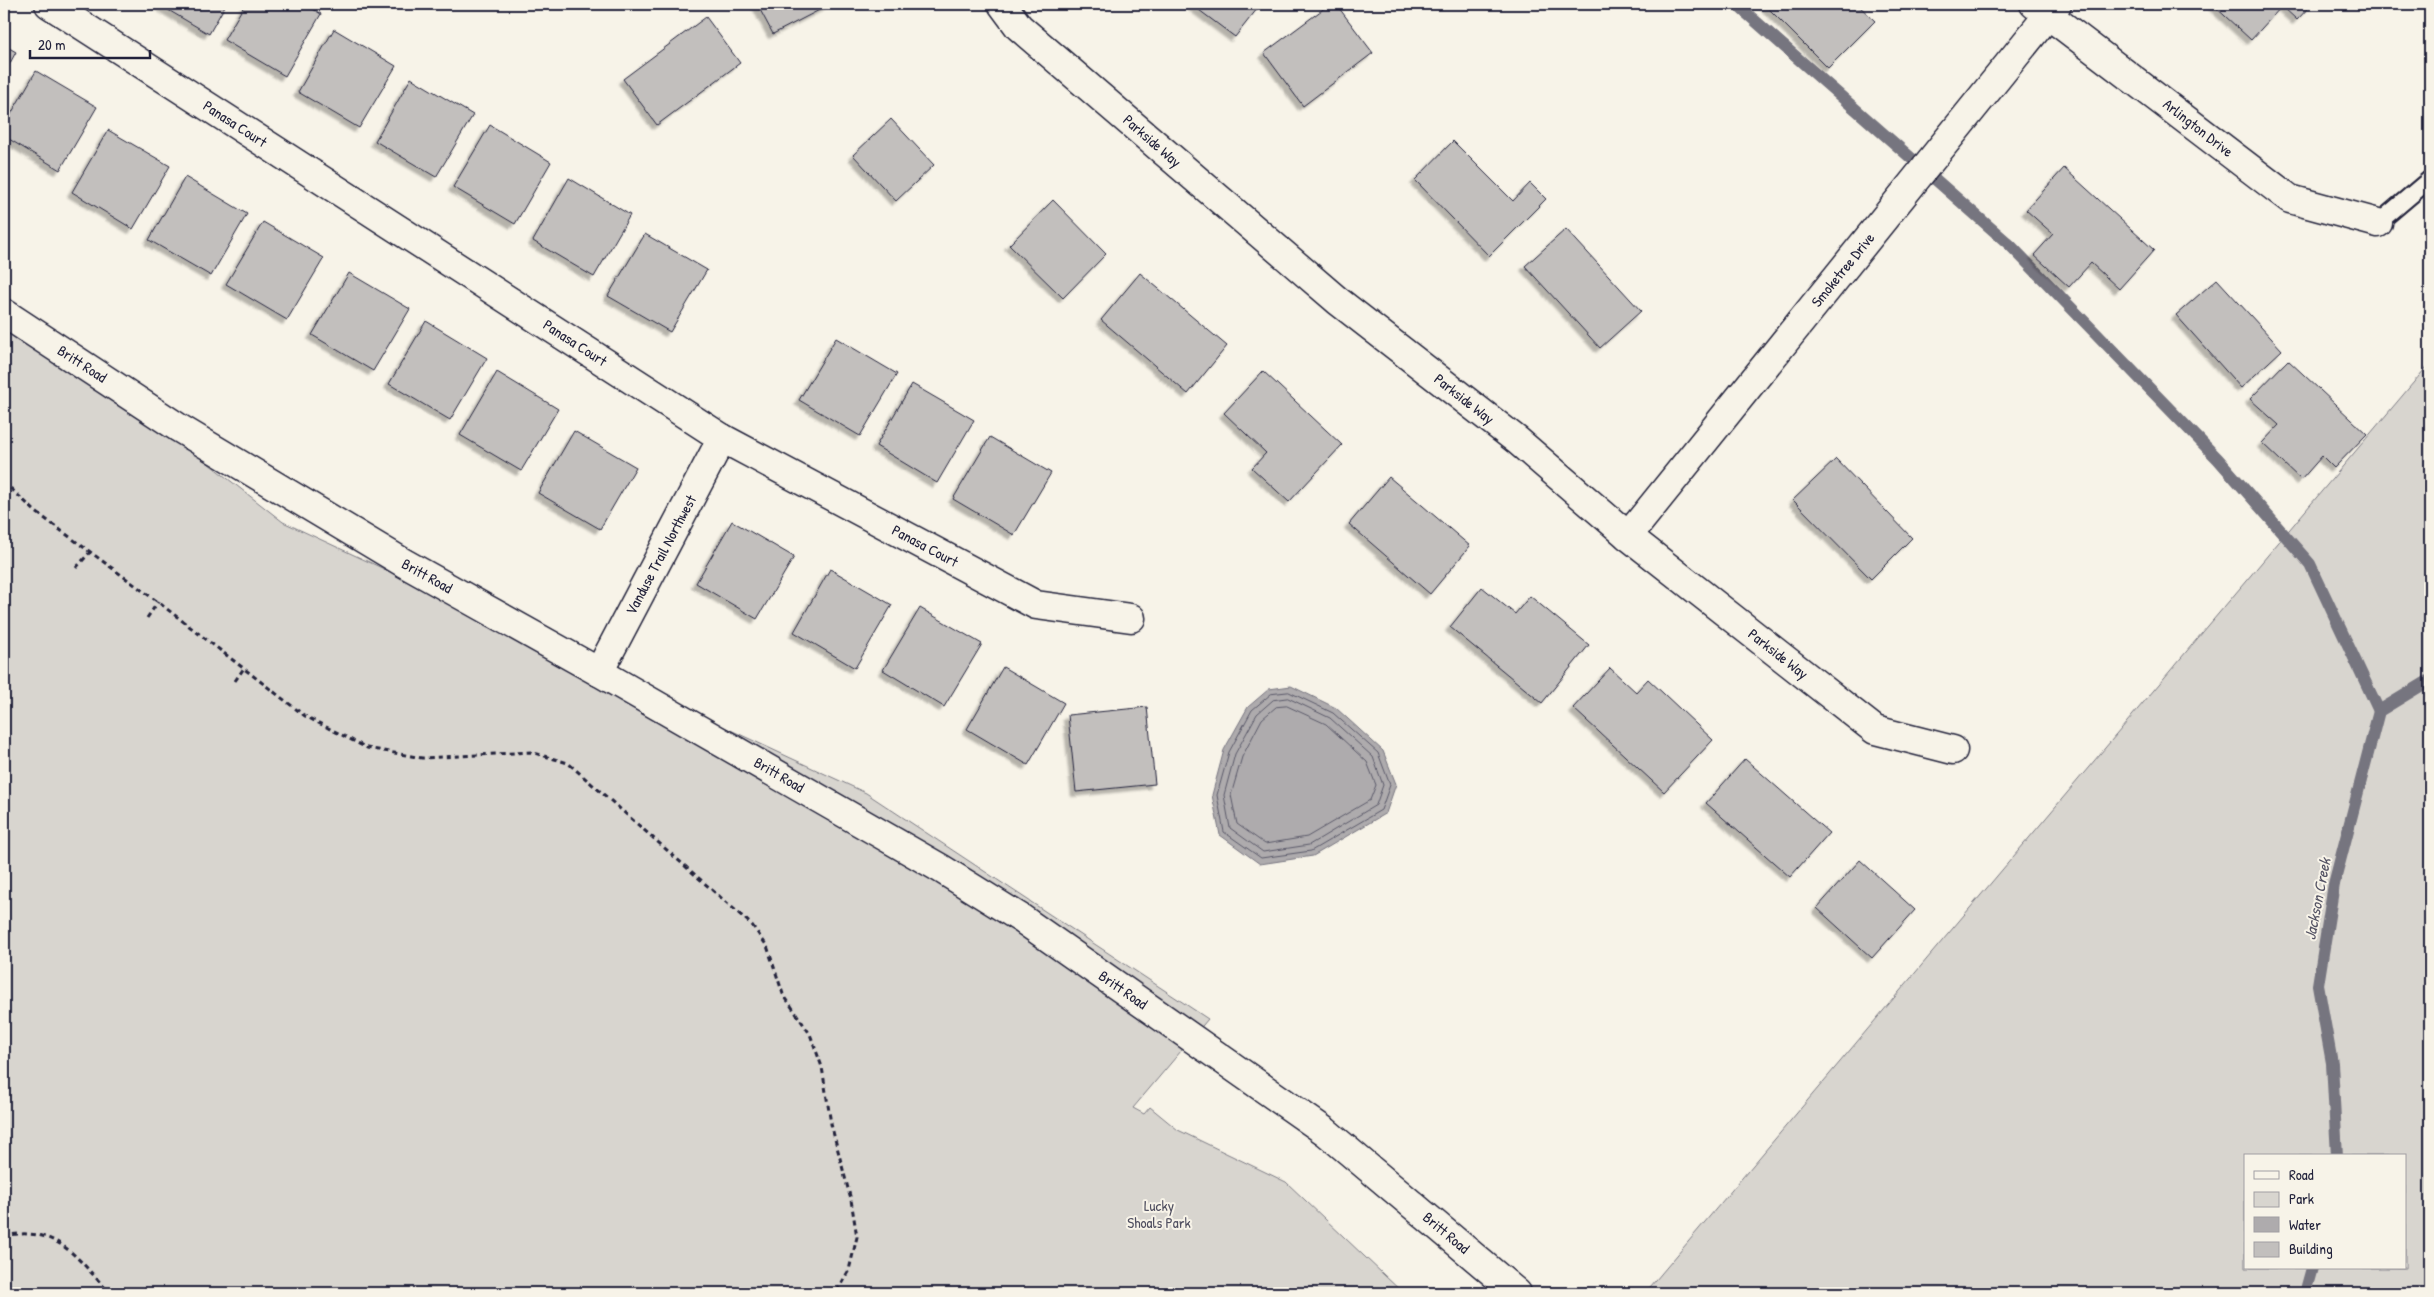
<svg xmlns="http://www.w3.org/2000/svg" width="2434" height="1297" font-family="'Patrick Hand',sans-serif">
	<defs>
		<filter id="shadow"><feDropShadow dx="-4.5" dy="4.5" stdDeviation="1" flood-color="#0004"/></filter>
	</defs>
	<rect width="100%" height="100%" fill="#f7f3e8"/>
	<filter id="ink" filterUnits="userSpaceOnUse"><feTurbulence type="fractalNoise" baseFrequency=".02" numOctaves="2"/><feDisplacementMap in="SourceGraphic" scale="10" xChannelSelector="R" yChannelSelector="G"/><feConvolveMatrix kernelMatrix="1 2 1 2 8 2 1 2 1" color-interpolation-filters="sRGB"/></filter>
	<g filter="url(#ink)">
		<g fill="#d8d5cf" stroke="#7d7c85" fill-rule="evenodd">
			<path d="M4 303 283 522 866 793 1208 1019 1133 1108 1144 1114 1150 1107 1178 1130 1286 1182 1403 1293H4Z"/>
			<path d="M2430 363V1289L2427 1293H1645ZM2245 1156H2405V1268H2245Z"/>
		</g>
		<path fill="#aeabad" stroke="#76747f" d="M1291 686 1336 708 1383 751 1396 784 1386 813 1313 856 1260 864 1220 835 1212 795 1224 750 1248 707 1269 689Z"/>
		<g fill="none" stroke-linecap="round" stroke-linejoin="round">
			<g stroke="#5a5969" stroke-width="1">
				<path d="M1289 692 1333 713 1378 753 1390 785 1381 810 1311 851 1261 858 1224 832 1217 795 1229 752 1252 710 1271 694Z"/>
				<path d="M1288 698 1330 718 1373 757 1383 785 1376 805 1309 845 1263 852 1230 828 1224 795 1235 754 1257 714 1273 700Z"/>
				<path d="M1287 706 1326 724 1367 762 1376 785 1370 800 1307 837 1265 844 1237 824 1231 795 1242 757 1262 719 1276 707Z"/>
			</g>
			<g stroke="#76747f" stroke-width="12">
				<path d="M1736 4 2010 245 2218 459 2310 564 2379 711"/>
				<path d="M2337 1156 2332 1063 2318 985 2334 884 2379 711 2430 680"/>
				<path d="M2305 1293 2312 1268"/>
			</g>
		</g>
		<g fill="#c2bfbd" stroke="#22223b" filter="url(#shadow)">
			<path d="M158 4H226L209 34Z"/>
			<path d="M245 4H305L321 14 285 76 224 40Z"/>
			<path d="M757 4H831L773 34Z"/>
			<path d="M1191 4H1261L1235 37Z"/>
			<path d="M1330 4H1336L1373 53 1303 106 1264 53Z"/>
			<path d="M1764 4H1857L1875 21 1828 68Z"/>
			<path d="M2212 4H2312L2297 20 2282 6 2251 40Z"/>
			<path d="M706 17 740 63 657 125 623 79Z"/>
			<path d="M334 29 396 66 359 128 298 92Z"/>
			<path d="M4 45 16 52 4 74Z"/>
			<path d="M36 71 97 107 60 170 4 136V126Z"/>
			<path d="M411 78 473 115 436 177 375 141Z"/>
			<path d="M891 119 934 165 896 201 853 155Z"/>
			<path d="M490 125 551 162 515 224 453 187Z"/>
			<path d="M108 130 170 166 133 229 72 192Z"/>
			<path d="M1453 141 1513 201 1530 183 1546 199 1489 256 1415 180Z"/>
			<path d="M2064 168 2154 250 2119 289 2091 263 2069 287 2034 255 2053 234 2026 210Z"/>
			<path d="M185 177 247 214 211 276 149 240Z"/>
			<path d="M569 178 630 215 594 277 533 241Z"/>
			<path d="M1053 200 1106 254 1063 298 1009 245Z"/>
			<path d="M263 222 324 258 287 320 226 284Z"/>
			<path d="M1566 229 1641 311 1600 348 1525 266Z"/>
			<path d="M645 234 707 270 670 332 608 296Z"/>
			<path d="M349 273 410 309 373 371 312 335Z"/>
			<path d="M1140 273 1227 346 1188 394 1101 320Z"/>
			<path d="M2217 279 2282 350 2241 388 2176 315Z"/>
			<path d="M426 321 487 358 450 420 389 384Z"/>
			<path d="M836 338 897 374 860 436 799 400Z"/>
			<path d="M2288 360 2367 434 2334 468 2322 456 2301 480 2262 443 2279 425 2250 399Z"/>
			<path d="M1263 371 1342 445 1289 502 1252 468 1266 453 1224 413Z"/>
			<path d="M497 372 558 409 521 471 460 435Z"/>
			<path d="M912 384 974 420 937 483 876 446Z"/>
			<path d="M574 431 636 467 600 529 538 493Z"/>
			<path d="M990 437 1051 473 1014 535 953 499Z"/>
			<path d="M1836 459 1912 538 1871 579 1793 500Z"/>
			<path d="M1389 477 1470 546 1430 594 1349 524Z"/>
			<path d="M732 521 794 557 757 619 696 583Z"/>
			<path d="M830 569 892 605 855 668 794 632Z"/>
			<path d="M1482 587 1515 614 1530 596 1589 645 1542 703 1450 627Z"/>
			<path d="M920 608 982 644 944 707 883 670Z"/>
			<path d="M1003 667 1064 703 1028 765 967 729Z"/>
			<path d="M1610 668 1636 692 1648 679 1713 740 1664 792 1573 708Z"/>
			<path d="M1147 707 1155 784 1076 792 1068 715Z"/>
			<path d="M1745 759 1829 833 1790 877 1706 803Z"/>
			<path d="M1860 860 1915 910 1872 958 1817 908Z"/>
		</g>
		<g fill="none" stroke-linecap="round" stroke-linejoin="round">
			<defs>
				<path id="service" d="M2378 223 2430 179"/>
				<g id="minor">
					<path d="M49 4 722 438 1036 605 1131 618"/>
					<path d="M1002 4 1019 27 1338 301 1518 441 1628 536 1875 730 1953 750"/>
					<path d="M2034 4 2290 199 2378 223"/>
					<path d="M1628 536 2057 4"/>
					<path d="M599 672 722 438"/>
				</g>
				<path id="tertiary" d="M4 313 179 428 404 563 599 672 940 868 1022 919 1326 1132 1517 1293"/>
			</defs>
			<use href="#service" stroke="#22223b" stroke-width="20"/>
			<use href="#minor" stroke="#22223b" stroke-width="31"/>
			<use href="#tertiary" stroke="#22223b" stroke-width="31"/>
			<g stroke="#22223b" stroke-width="3" stroke-dasharray="5 4" stroke-linecap="butt">
				<path d="M4 482 36 512 158 602 305 716 367 748 422 758 531 752 568 763 752 925 767 946 783 994 810 1034 822 1067 831 1124 851 1200 857 1237 849 1270 836 1293"/>
				<path d="M76 568 90 552"/>
				<path d="M147 618 158 602"/>
				<path d="M235 681 244 668"/>
				<path d="M4 1236C59 1225 76 1258 110 1293"/>
			</g>
			<use href="#service" stroke="#f7f3e8" stroke-width="16"/>
			<use href="#minor" stroke="#f7f3e8" stroke-width="28"/>
			<use href="#tertiary" stroke="#f7f3e8" stroke-width="28"/>
		</g>
	</g>
	<g text-anchor="middle" stroke-width="4" stroke-linejoin="round" paint-order="stroke">
		<g font-size="15" fill="#22223b" stroke="#f7f3e8">
			<text transform="translate(235 124) rotate(33)" y="5">Panasa Court</text>
			<text transform="translate(2198 128) rotate(38)" y="5">Arlington Drive</text>
			<text transform="translate(1152 141) rotate(41)" y="5">Parkside Way</text>
			<text transform="translate(1843 270) rotate(-51)" y="5">Smoketree Drive</text>
			<text transform="translate(575 343) rotate(33)" y="5">Panasa Court</text>
			<text transform="translate(82 364) rotate(33)" y="5">Britt Road</text>
			<text transform="translate(1464 399) rotate(38)" y="5">Parkside Way</text>
			<text transform="translate(925 546) rotate(28)" y="5">Panasa Court</text>
			<text transform="translate(661 555) rotate(-62)" y="5">Vanduse Trail Northwest</text>
			<text transform="translate(427 576) rotate(29)" y="5">Britt Road</text>
			<text transform="translate(1778 654) rotate(38)" y="5">Parkside Way</text>
			<text transform="translate(779 775) rotate(30)" y="5">Britt Road</text>
			<text transform="translate(1123 990) rotate(35)" y="5">Britt Road</text>
			<text transform="translate(1446 1233) rotate(40)" y="5">Britt Road</text>
		</g>
		<g font-size="15" fill="#504f60" stroke="#f7f3e8">
			<text x="1159" y="1211">Lucky<tspan x="1159" dy="17">Shoals Park</tspan></text>
		</g>
		<g font-size="16" font-style="italic" fill="#535263" stroke="#f7f3e8">
			<text transform="translate(2317 899) rotate(-79)" y="6">Jackson Creek</text>
		</g>
	</g>
	<rect width="2434" height="1297" fill="none" stroke="#f7f3e8" stroke-width="20"/>
	<rect x="10" y="10" width="2414" height="1277" fill="none" stroke="#22223b" stroke-width="2" filter="url(#ink)"/>
	<rect x="2244" y="1154" width="162" height="115" fill="#f7f3e8" stroke="#a29fa3"/>
	<rect x="2254" y="1171" width="25" height="8" fill="#f7f3e8" stroke="#a29fa3"/>
	<text x="2289" y="1180" font-size="15" fill="#22223b">Road</text>
	<rect x="2254" y="1192" width="25" height="15" fill="#d8d5cf" stroke="#a29fa3"/>
	<text x="2289" y="1204" font-size="15" fill="#22223b">Park</text>
	<rect x="2254" y="1217" width="25" height="15" fill="#aeabad" stroke="#a29fa3"/>
	<text x="2289" y="1230" font-size="15" fill="#22223b">Water</text>
	<rect x="2254" y="1242" width="25" height="15" fill="#c2bfbd" stroke="#a29fa3"/>
	<text x="2289" y="1254" font-size="15" fill="#22223b">Building</text>
	<path d="M30 50v8h120v-8" fill="none" stroke="#22223b" stroke-width="2.5"/>
	<text x="38" y="50" font-size="15" fill="#22223b" stroke="#f7f3e8" stroke-width="4" paint-order="stroke">20 m</text>
</svg>
